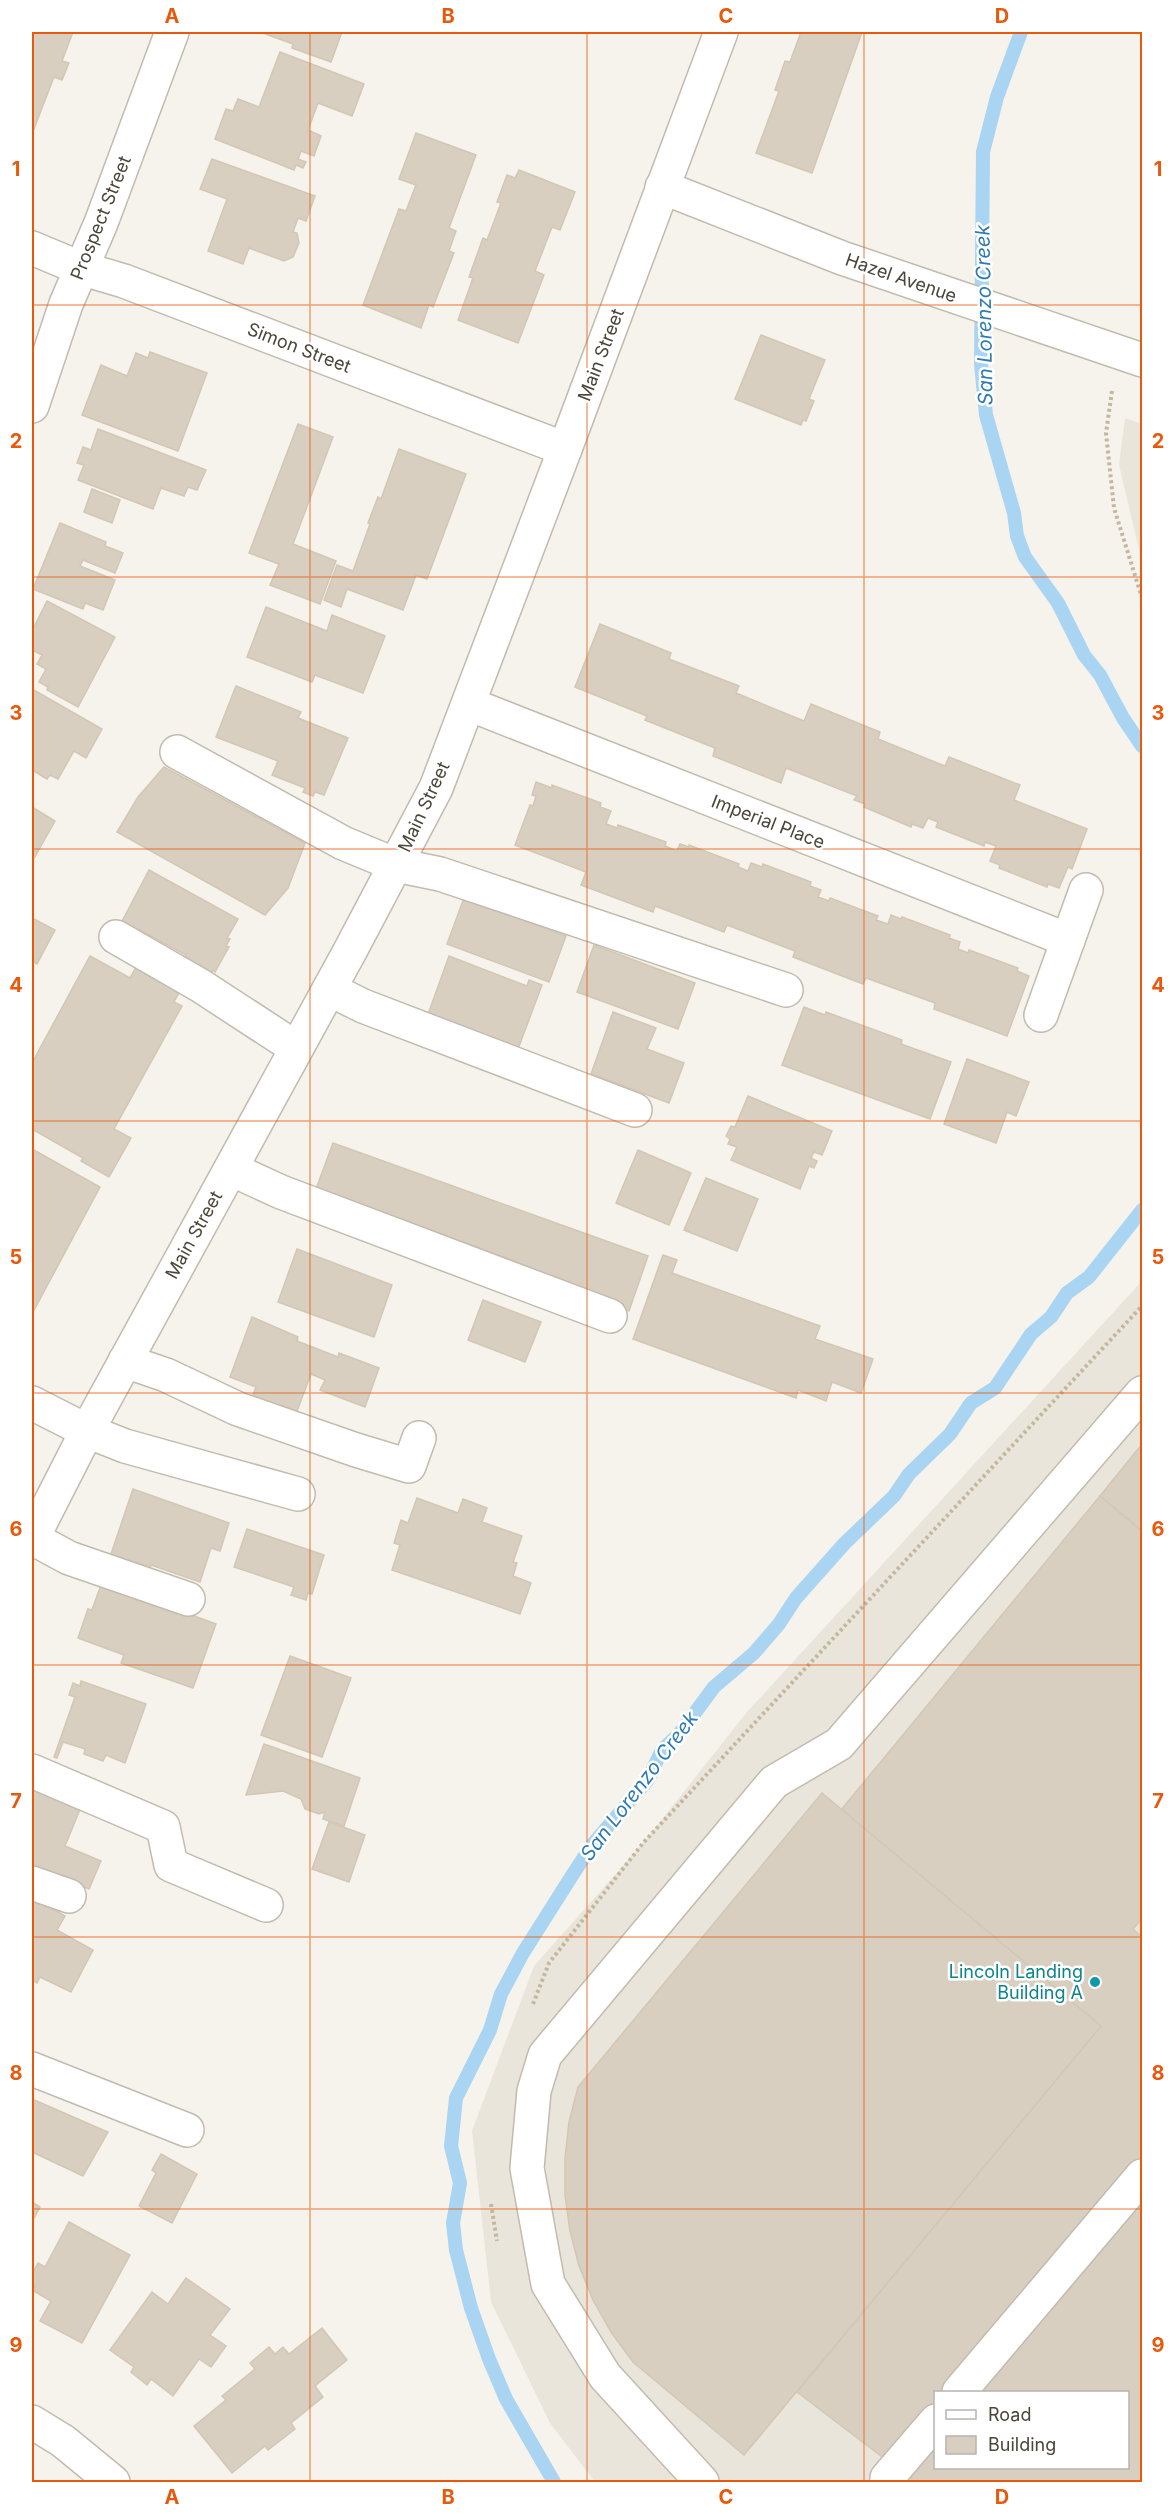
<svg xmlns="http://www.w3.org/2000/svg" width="1174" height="2514" font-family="Inter,sans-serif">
	<rect width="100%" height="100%" fill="#f6f3ec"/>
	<g fill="#eae5da" fill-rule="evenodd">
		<path d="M1125 418 1142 424V562L1119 465Z"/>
		<path d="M1142 1281V2482H595L550 2423 491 2302 472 2131 534 1966 644 1842 747 1712ZM936 2392H1128V2468H936Z"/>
	</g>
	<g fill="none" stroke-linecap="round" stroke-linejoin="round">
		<g stroke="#a9d4f2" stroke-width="14">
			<path d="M1021 32 997 97 983 152 981 364 986 415 1014 513 1017 536 1025 557 1058 603 1084 655 1100 675 1123 718 1142 746"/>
			<path d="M554 2482 506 2399 489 2359 471 2308 456 2250 453 2223 460 2183 451 2146 456 2098 490 2030 501 1994 523 1953 573 1874 592 1845 647 1781 662 1750 680 1733 714 1687 754 1653 779 1624 796 1598 844 1544 894 1496 909 1474 950 1434 971 1403 995 1388 1031 1334 1051 1317 1067 1293 1089 1277 1142 1210"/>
		</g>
	</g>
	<g fill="#d8cfc1" stroke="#d3c7b4" stroke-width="1.5" fill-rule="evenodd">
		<path d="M32 32H73L62 61 69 63 62 80 54 77 32 134Z"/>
		<path d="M260 32H342L331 62 292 48 293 44Z"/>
		<path d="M801 32H862L812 173 756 153 779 91 775 90 785 61 790 62Z"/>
		<path d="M280 52 364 84 352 116 318 103 308 130 321 136 314 156 301 151 298 159 306 162 303 168 296 165 294 170 215 139 226 109 233 111 238 99 259 107Z"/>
		<path d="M416 133 476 155 449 228 456 231 449 251 454 253 433 307 429 305 421 328 363 305 399 209 406 211 416 185 399 179Z"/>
		<path d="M212 159 315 196 306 221 298 218 293 232 297 233 299 243 293 257 284 261 249 248 243 264 208 251 227 199 200 189Z"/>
		<path d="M519 170 575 192 560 230 552 227 535 271 544 275 518 343 458 320 473 278 469 277 483 238 487 240 501 203 497 202 507 175 515 178Z"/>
		<path d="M761 335 825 360 809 399 814 401 806 421 803 420 801 425 735 399Z"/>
		<path d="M150 352 207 373 178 451 82 415 101 365 127 376 136 353 148 358Z"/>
		<path d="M298 424 333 437 293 544 336 561 320 604 270 585 279 564 249 553Z"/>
		<path d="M98 429 206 470 197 490 188 487 184 496 161 488 153 509 78 480 84 465 77 463 83 447 91 450Z"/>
		<path d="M399 449 466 474 427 579 416 575 403 610 347 589 341 607 324 600 337 565 353 571 370 524 368 523 378 497 381 499Z"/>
		<path d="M92 489 120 500 112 523 84 512Z"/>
		<path d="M60 523 106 542 105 546 123 553 115 573 83 560 80 566 115 580 103 610 85 603 83 609 33 589Z"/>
		<path d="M47 601 115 637 78 707 47 690 48 687 39 682 46 669 37 664 42 655 32 650V631Z"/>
		<path d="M266 607 327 631 332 615 385 636 363 693 315 675 312 682 247 657Z"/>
		<path d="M600 624 671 653 669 659 739 686 736 693 804 721 811 704 880 732 878 739 945 766 949 757 1020 785 1014 800 1087 829 1072 869 1068 867 1059 888 1048 884 1047 887 999 868 1000 865 990 861 996 846 985 842 984 846 936 827 938 822 928 818 923 828 912 824 911 827 864 807 865 804 854 800 857 796 786 768 781 783 713 756 715 748 645 720 647 716 575 687Z"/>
		<path d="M236 686 301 712 298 718 348 738 324 795 315 792 313 796 303 792 305 788 272 775 278 761 216 737Z"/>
		<path d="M32 689 102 729 86 758 74 751 58 779 50 775 47 779 32 770Z"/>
		<path d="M164 767 305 843 288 888 265 915 117 832 138 797Z"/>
		<path d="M536 782 552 788V785L601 803 600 807 611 811 606 824 617 828 618 825 666 842 665 846 677 851 680 844 689 847V845L739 864 738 867 748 871 751 863 762 867 763 864 811 882 810 886 821 890 818 897 829 901 830 898 878 916 876 920 888 924 891 915 901 919 902 917 950 935 949 938 960 942 958 949 968 953 969 950 1018 968 1017 971 1029 976 1007 1036 934 1009 935 1003 866 978 863 984 793 957 795 951 727 925 724 932 655 906 653 912 581 885 586 872 515 845 530 805 533 806 536 796 532 795Z"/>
		<path d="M32 807 55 821 32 862Z"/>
		<path d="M149 870 238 919 227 938 230 939 226 946 229 947 215 972 213 970 209 977 182 963 186 955 140 930 136 937 119 927Z"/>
		<path d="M464 898 566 936 549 982 447 944Z"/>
		<path d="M32 918 55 930 37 964 32 961Z"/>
		<path d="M594 945 695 983 678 1029 577 992Z"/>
		<path d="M90 956 130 978 136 967 180 991 174 1002 182 1006 114 1129 131 1138 109 1177 81 1161 83 1158 32 1129V1063Z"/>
		<path d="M449 956 527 986 529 980 542 985 518 1049 427 1017Z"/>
		<path d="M804 1007 825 1015 826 1012 902 1040 901 1044 951 1062 930 1119 782 1065Z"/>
		<path d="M613 1012 656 1028 647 1049 684 1063 669 1103 591 1074Z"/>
		<path d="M967 1059 1029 1082 1016 1116 1007 1112 996 1143 944 1124Z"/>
		<path d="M748 1096 832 1131 822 1155 814 1152 811 1158 817 1161 814 1168 809 1166 800 1189 731 1160 737 1147 728 1144 730 1139 726 1136 731 1126 735 1127Z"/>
		<path d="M333 1143 648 1256 629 1311 313 1197Z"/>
		<path d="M32 1149 100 1187 32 1314Z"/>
		<path d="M638 1150 691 1173 669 1225 616 1203Z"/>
		<path d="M706 1178 758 1199 737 1251 684 1230Z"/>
		<path d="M297 1249 392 1285 374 1337 278 1302Z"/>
		<path d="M663 1255 677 1260 672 1273 820 1326 815 1339 873 1359 861 1393 832 1382 826 1401 798 1390 796 1398 633 1339Z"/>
		<path d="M483 1300 541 1322 525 1362 468 1340Z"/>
		<path d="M252 1317 298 1337 297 1341 338 1357 339 1353 379 1368 365 1407 320 1390 325 1380 311 1374 294 1419 250 1402 256 1387 230 1377Z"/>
		<path d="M1142 1444V1531L1100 1496Z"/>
		<path d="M133 1489 229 1523 220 1551 211 1548 200 1582 151 1565 149 1571 110 1557Z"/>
		<path d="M1100 1496 1142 1531V1919L1133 1929 1142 1937V2482H915L797 2392 1101 2026 841 1810ZM936 2392H1128V2468H936Z"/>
		<path d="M417 1498 458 1513 463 1499 487 1508 482 1522 522 1536 513 1562 517 1563 513 1576 531 1583 520 1614 392 1570 400 1545 394 1543 401 1520 408 1523Z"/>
		<path d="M247 1529 324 1555 312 1594 308 1593 306 1600 291 1595 294 1587 234 1567Z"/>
		<path d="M102 1582 216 1624 193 1688 121 1663 124 1655 78 1638 88 1609 92 1610Z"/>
		<path d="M290 1656 351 1678 322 1757 261 1735Z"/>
		<path d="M81 1681 146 1704 125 1763 106 1755 103 1761 84 1754 85 1749 63 1742 57 1758 54 1757 75 1697 69 1695 73 1683 80 1686Z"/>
		<path d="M264 1744 360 1778 344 1826 323 1819 325 1812 319 1814 305 1809 301 1799 283 1791 246 1795Z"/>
		<path d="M32 1787 81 1807 65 1846 101 1861 89 1889 53 1874 32 1871Z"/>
		<path d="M822 1793 1101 2026 744 2455 633 2362 611 2332 593 2300 579 2266 570 2231 565 2195V2158L569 2122 578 2087Z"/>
		<path d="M329 1822 365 1835 349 1882 312 1869Z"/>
		<path d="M32 1897 65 1916 57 1930 93 1950 71 1992 40 1977 37 1983 32 1980Z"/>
		<path d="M32 2099 108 2132 83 2176 32 2152Z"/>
		<path d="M161 2154 197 2174 172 2223 139 2206 156 2173 152 2170Z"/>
		<path d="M32 2202 40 2207 32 2222Z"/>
		<path d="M69 2222 130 2255 82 2343 40 2321 51 2301 32 2290 35 2286 32 2284V2274L38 2263 45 2267Z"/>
		<path d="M186 2278 230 2309 210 2335 226 2346 211 2367 199 2359 173 2396 151 2379 147 2385 131 2372 134 2367 110 2350 152 2292 168 2304Z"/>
		<path d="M322 2328 347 2360 315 2386 323 2397 291 2423 295 2429 268 2450 265 2446 232 2473 194 2426 226 2400 222 2396 255 2369 250 2363 269 2347 275 2354 283 2347 289 2354Z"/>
	</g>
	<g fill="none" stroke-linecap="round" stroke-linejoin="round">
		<defs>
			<g id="minor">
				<path d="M662 187 842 258 1142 360"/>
				<path d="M32 248 80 268 124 281 565 449"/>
				<path d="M32 406 66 304 101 223 172 32"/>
				<path d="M469 704 1068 940"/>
				<path d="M177 752 343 843 396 865 440 874 786 990"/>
				<path d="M116 937 201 986 296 1048"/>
				<path d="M329 989 363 1006 635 1110"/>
				<path d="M1041 1015 1086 890"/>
				<path d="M231 1169 281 1192 610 1316"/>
				<path d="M125 1361 166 1375 238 1409 356 1450 409 1466 419 1438"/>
				<path d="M32 1403 87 1431 125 1446 298 1494"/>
				<path d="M32 1538 69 1558 188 1599"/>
				<path d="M32 1539 87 1431 350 951 436 788 565 449 721 32"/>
				<path d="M32 1771 163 1827 171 1865 266 1905"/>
				<path d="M32 1883 69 1896"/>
				<path d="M32 2069 187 2130"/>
				<path d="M959 2392 1142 2176"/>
				<path d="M32 2422 63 2441 113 2482"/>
				<path d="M702 2482 605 2376 548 2284 527 2168 534 2091 545 2055 774 1782 839 1744 1142 1393"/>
				<path d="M887 2482V2478L936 2421"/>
			</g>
		</defs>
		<use href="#minor" stroke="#c2bbae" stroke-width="36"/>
		<g stroke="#c4b79f" stroke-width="4" stroke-dasharray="3 3" stroke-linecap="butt">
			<path d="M1112 391 1106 433 1114 508 1142 598"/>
			<path d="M533 2004 549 1963 644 1842 1142 1306"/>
			<path d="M491 2204 497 2241"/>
		</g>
		<use href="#minor" stroke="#fff" stroke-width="33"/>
	</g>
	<path fill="none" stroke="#e8590c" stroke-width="1.5" stroke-opacity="0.55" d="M310 32V2482M587 32V2482M864 32V2482M32 305H1142M32 577H1142M32 849H1142M32 1121H1142M32 1393H1142M32 1665H1142M32 1937H1142M32 2209H1142"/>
	<circle fill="#0f9aa8" stroke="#fff" stroke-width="2" cx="1095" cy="1982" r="6"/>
	<g text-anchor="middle" stroke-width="5" stroke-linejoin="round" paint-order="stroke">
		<g font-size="18" fill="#4b4439" stroke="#fff">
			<text transform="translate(101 218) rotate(-68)" y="6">Prospect Street</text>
			<text transform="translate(901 278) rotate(19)" y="6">Hazel Avenue</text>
			<text transform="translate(299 348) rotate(21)" y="6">Simon Street</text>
			<text transform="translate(601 355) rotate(-69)" y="6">Main Street</text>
			<text transform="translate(424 807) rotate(-65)" y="6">Main Street</text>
			<text transform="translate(768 822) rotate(21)" y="6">Imperial Place</text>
			<text transform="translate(194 1235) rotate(-61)" y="6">Main Street</text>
		</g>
		<g font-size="18" fill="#0d838f" stroke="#fff" text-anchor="end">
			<text x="1083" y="1978">Lincoln Landing<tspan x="1083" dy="21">Building A</tspan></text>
		</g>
		<g font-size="20" font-style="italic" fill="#2e7ab2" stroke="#fff">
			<text transform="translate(984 315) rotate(-91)" y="7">San Lorenzo Creek</text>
			<text transform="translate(639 1786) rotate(-53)" y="7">San Lorenzo Creek</text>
		</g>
	</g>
	<rect width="1174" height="2514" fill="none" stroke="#ffffff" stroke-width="66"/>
	<rect x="934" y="2391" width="195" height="78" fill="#ffffff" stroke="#b7b4b0" stroke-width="1.5"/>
	<rect x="946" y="2410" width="30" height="9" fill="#ffffff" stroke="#b7b4b0" stroke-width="1.5"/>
	<text x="988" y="2421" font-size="18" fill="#4b4439">Road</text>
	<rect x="946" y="2436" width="30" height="18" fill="#d8cfc1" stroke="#b7b4b0" stroke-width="1.5"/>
	<text x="988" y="2451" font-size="18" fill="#4b4439">Building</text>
	<rect x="33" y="33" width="1108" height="2448" fill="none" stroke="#e8590c" stroke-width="2"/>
	<g font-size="20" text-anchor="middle" font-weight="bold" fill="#e8590c">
		<text x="172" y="23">A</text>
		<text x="448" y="23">B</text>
		<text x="726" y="23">C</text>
		<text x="1002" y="23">D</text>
		<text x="16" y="176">1</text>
		<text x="1158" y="176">1</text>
		<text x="16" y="448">2</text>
		<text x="1158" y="448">2</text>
		<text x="16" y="720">3</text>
		<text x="1158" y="720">3</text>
		<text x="16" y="992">4</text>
		<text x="1158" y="992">4</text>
		<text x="16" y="1264">5</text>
		<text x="1158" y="1264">5</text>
		<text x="16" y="1536">6</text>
		<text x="1158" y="1536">6</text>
		<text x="16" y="1808">7</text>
		<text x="1158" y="1808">7</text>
		<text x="16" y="2080">8</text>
		<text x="1158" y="2080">8</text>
		<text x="16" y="2352">9</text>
		<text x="1158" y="2352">9</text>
		<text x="172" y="2504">A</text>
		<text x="448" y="2504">B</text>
		<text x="726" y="2504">C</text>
		<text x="1002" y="2504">D</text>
	</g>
</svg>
